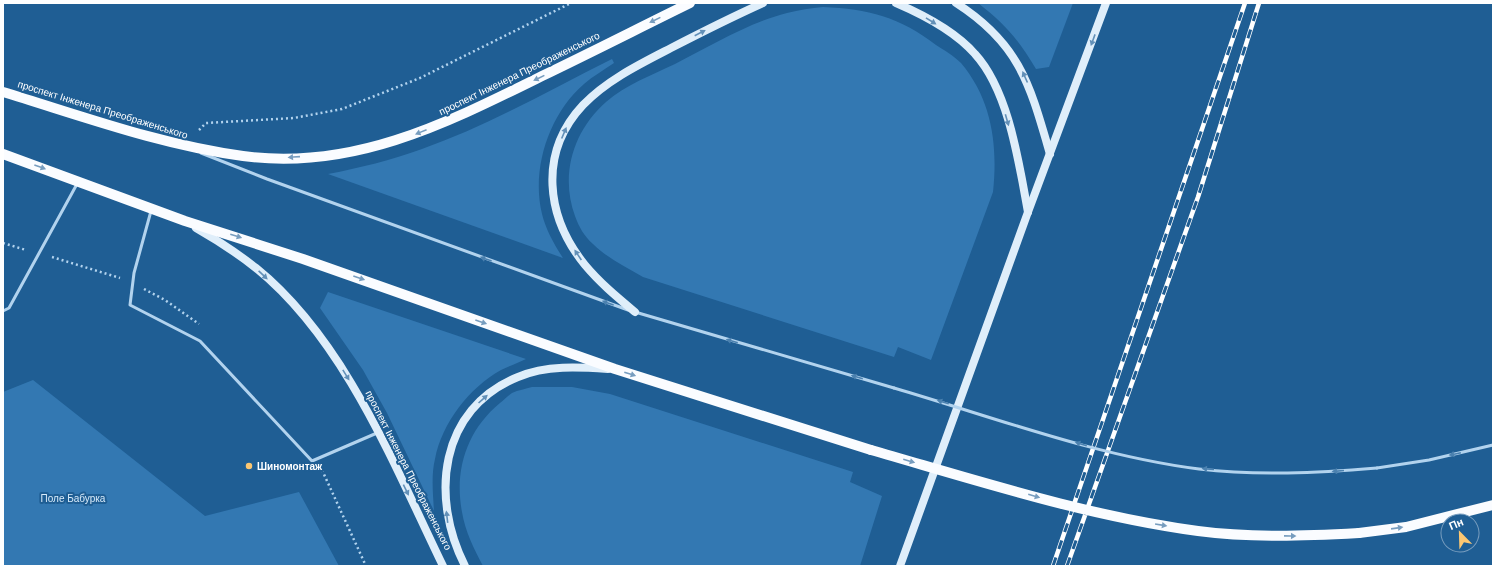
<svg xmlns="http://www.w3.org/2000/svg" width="1496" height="569" font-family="'DM Sans',sans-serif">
	<rect width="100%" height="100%" fill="#1f5e94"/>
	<g fill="#3378b2">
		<path d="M978 3H1073L1049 67 1036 69C1018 39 1006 25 978 3Z"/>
		<path d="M823 7C868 9 900 17 936 45 944 50 954 56 961 63 992 100 998 145 993 192L931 360 898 347 894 357 643 277C626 267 607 258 593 244 584 236 579 227 575 216 560 175 573 131 606 102 625 85 652 75 675 64 711 46 748 23 787 13 799 10 811 8 823 7Z"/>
		<path d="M612 59 614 63C604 70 593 76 584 84 549 114 531 169 542 214 546 230 554 244 563 258L328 174C360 168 391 160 422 149 487 126 550 90 612 59Z"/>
		<path d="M328 292 526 359C518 363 509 366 501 370 469 388 442 423 435 459 431 475 433 494 434 511L387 413 363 370 320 308Z"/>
		<path d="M33 380 205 516 299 492 339 566H3V392Z"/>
		<path d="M532 387H572L610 394 853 472 850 482 882 496 860 566H483C474 549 465 531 462 512 454 470 467 430 500 403 504 400 508 396 512 393 518 390 526 389 532 387Z"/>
	</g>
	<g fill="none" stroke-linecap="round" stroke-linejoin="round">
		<g stroke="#b2d3ee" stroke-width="2.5" stroke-dasharray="2 3" stroke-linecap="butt">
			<path d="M199 130 206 123 294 118 342 109 420 78 571 3"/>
			<path d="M3 243 26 250"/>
			<path d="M52 257 120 278"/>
			<path d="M144 289 165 300 199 324"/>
			<path d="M322 470 366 566"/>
		</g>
		<g stroke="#b2d3ee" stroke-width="3">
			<path d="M201 153 267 179 628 310"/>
			<path d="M151 211 134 273 130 305 200 341 312 461 377 433"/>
			<path d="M3 311 9 308 77 184"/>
			<path d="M635 312 894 388"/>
			<path d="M1377 468 1429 460 1493 445"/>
		</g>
		<g stroke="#dfeefa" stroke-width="8">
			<path d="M896 3C924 15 955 31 975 54 1009 91 1019 164 1028 212"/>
			<path d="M956 3C1020 44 1030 85 1050 154"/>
			<path d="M196 228C217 240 237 253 256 268 345 340 394 465 443 566"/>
			<path d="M635 312C617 297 600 283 585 265 546 217 538 153 583 105 607 80 640 64 671 48 702 32 732 17 763 3"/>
			<path d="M465 566C430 497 439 409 518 377 546 365 579 367 608 369"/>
			<path d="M900 566 1028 212 1106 3"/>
		</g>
		<g stroke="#fafcff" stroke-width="10">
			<path d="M3 92C82 116 161 145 243 156 353 171 447 123 542 76 592 52 641 27 690 3"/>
			<path d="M3 154 185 221 303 259 615 369 871 450"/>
			<path d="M1359 533 1406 527 1493 505"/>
		</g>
		<defs>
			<g id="rail">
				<path d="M1053 566 1245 3"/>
				<path d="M1067 566 1198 197 1259 3"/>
			</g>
		</defs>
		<use href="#rail" stroke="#fff" stroke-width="4.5"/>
		<use href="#rail" stroke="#1f5e94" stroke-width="3" stroke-dasharray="9" stroke-linecap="butt"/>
		<path stroke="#b2d3ee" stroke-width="3" d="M894 388C993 417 1096 456 1199 469 1258 476 1317 473 1377 468"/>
		<path stroke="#fafcff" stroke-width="10" d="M871 450C979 481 1087 516 1198 531 1252 538 1305 536 1359 533"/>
	</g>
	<defs><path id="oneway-solid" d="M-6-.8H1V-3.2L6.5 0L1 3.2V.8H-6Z"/></defs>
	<g fill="#779dbf">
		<use href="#oneway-solid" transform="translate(655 20) rotate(154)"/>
		<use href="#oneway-solid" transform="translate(539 78) rotate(154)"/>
		<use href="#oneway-solid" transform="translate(421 132) rotate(158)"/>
		<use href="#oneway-solid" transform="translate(294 157) rotate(176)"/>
		<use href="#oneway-solid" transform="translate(40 167) rotate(20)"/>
		<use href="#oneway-solid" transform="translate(236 236) rotate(17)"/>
		<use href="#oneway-solid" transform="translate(359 278) rotate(19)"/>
		<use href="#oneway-solid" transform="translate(481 322) rotate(19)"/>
		<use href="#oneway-solid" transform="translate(630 374) rotate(18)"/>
		<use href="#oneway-solid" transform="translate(909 461) rotate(16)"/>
		<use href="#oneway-solid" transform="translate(1034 496) rotate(16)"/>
		<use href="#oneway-solid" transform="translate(1161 525) rotate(9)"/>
		<use href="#oneway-solid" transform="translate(1397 528) rotate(-8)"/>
		<use href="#oneway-solid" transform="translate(1290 536) rotate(1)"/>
	</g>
	<g fill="#6290b8">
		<use href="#oneway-solid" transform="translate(931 21) rotate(32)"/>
		<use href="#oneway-solid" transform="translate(700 33) rotate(-27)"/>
		<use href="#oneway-solid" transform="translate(1093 40) rotate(110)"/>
		<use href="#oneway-solid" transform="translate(1025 77) rotate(-114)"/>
		<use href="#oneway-solid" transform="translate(1007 120) rotate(74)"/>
		<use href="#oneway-solid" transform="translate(564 133) rotate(-67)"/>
		<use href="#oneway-solid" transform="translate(578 255) rotate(-124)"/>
		<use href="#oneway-solid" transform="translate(263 275) rotate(43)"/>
		<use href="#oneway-solid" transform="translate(346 375) rotate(58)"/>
		<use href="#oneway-solid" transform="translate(483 399) rotate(-42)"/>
		<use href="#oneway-solid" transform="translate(406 490) rotate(64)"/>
		<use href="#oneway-solid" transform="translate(447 517) rotate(-97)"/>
	</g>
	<g fill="#4b81af">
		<use href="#oneway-solid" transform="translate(486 259) rotate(-160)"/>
		<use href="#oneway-solid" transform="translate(608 303) rotate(-160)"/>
		<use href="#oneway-solid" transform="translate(732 341) rotate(-164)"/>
		<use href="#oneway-solid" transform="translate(857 377) rotate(-164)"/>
		<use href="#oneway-solid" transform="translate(943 402) rotate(-163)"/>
		<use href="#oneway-solid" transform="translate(1081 444) rotate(-163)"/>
		<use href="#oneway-solid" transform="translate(1455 454) rotate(168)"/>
		<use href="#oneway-solid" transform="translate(1208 469) rotate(-176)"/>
		<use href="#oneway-solid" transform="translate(1338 471) rotate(175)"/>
	</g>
	<circle fill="#fcc772" stroke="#1f5e94" stroke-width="1.5" cx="249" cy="466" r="4"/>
	<g text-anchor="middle" stroke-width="4" stroke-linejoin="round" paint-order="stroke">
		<g font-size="10" fill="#fff" stroke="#1f5e94">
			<text transform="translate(519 73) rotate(-26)" y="4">проспект Інженера Преображенського</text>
			<text transform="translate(103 109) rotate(17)" y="4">проспект Інженера Преображенського</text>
			<text transform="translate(409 470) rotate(63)" y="4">проспект Інженера Преображенського</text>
		</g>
		<g font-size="10" font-weight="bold" fill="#fff" stroke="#1f5e94" text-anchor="start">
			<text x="257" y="470">Шиномонтаж</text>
		</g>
		<g font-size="10" fill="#d8ebfa" stroke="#1f5e94">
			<text x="73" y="502">Поле Бабурка</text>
		</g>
	</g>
	<rect width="1496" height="569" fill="none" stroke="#ffffff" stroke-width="8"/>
	<g transform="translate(1460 533) rotate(337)"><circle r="19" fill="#1f5e94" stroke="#799ebf"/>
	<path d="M0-3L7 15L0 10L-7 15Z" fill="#fcc772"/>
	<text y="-6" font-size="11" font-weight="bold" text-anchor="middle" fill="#ffffff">Пн</text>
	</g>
</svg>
